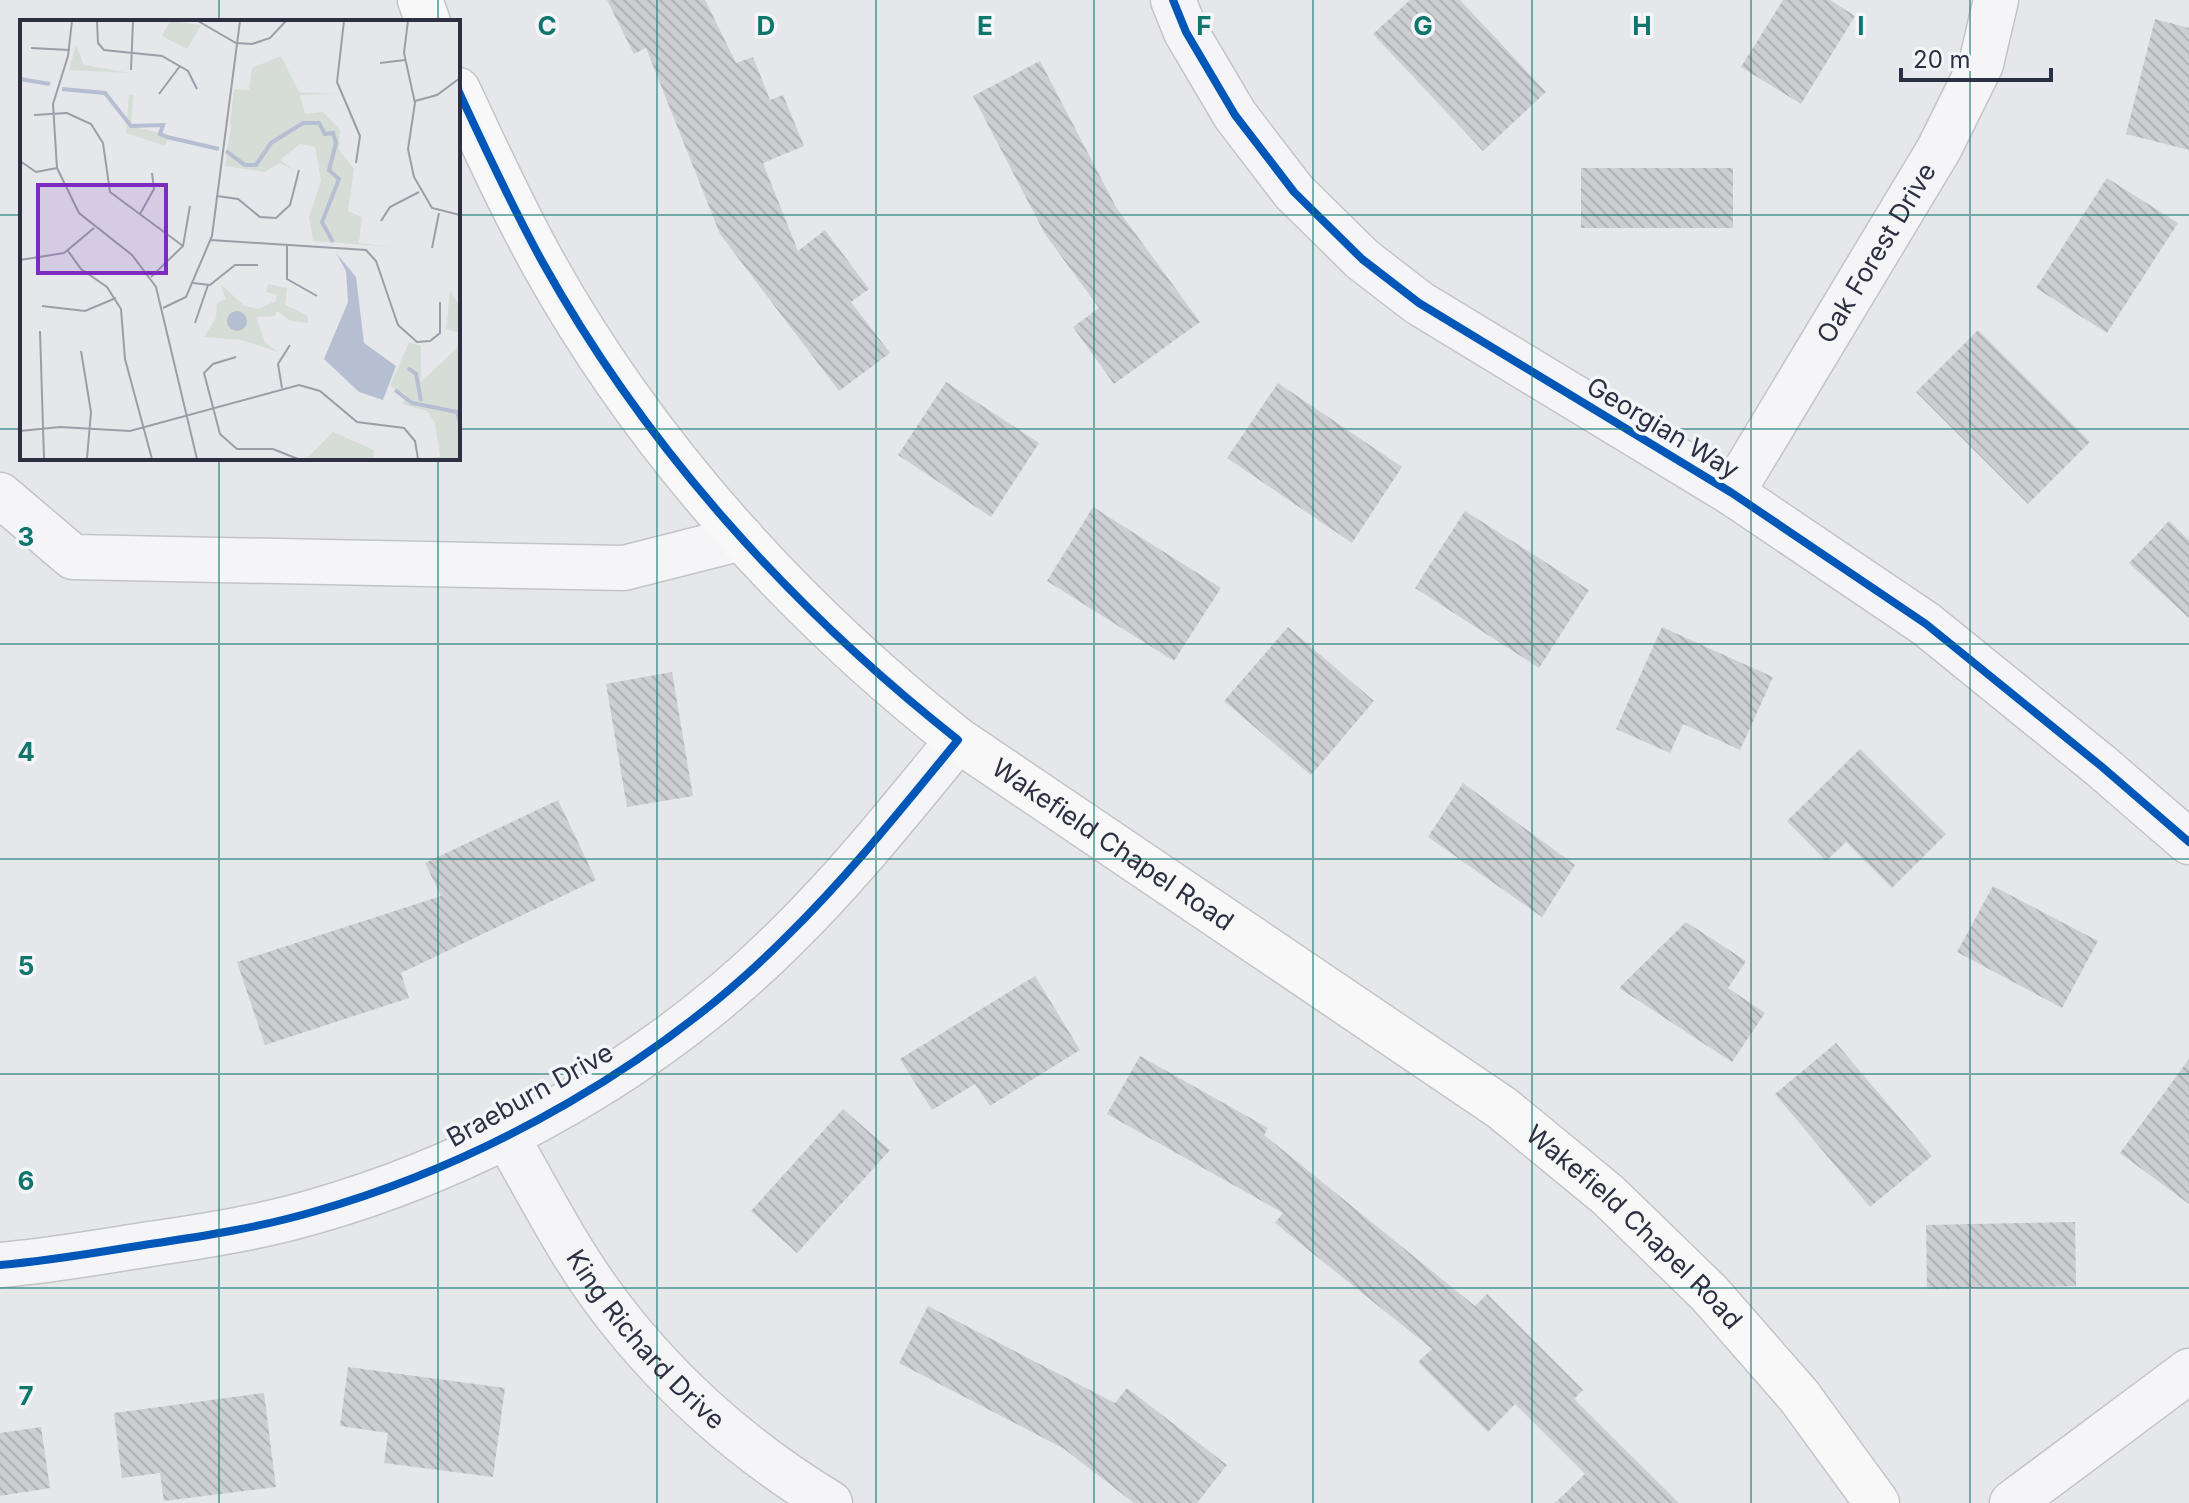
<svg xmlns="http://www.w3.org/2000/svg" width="2189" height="1503" font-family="Inter,sans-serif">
	<defs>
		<pattern id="building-back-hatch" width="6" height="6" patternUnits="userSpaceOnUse" patternTransform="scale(2)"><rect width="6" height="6" fill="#cdced2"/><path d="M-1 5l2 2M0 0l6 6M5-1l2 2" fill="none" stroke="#b0b1b6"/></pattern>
	</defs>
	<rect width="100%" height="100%" fill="#e6e7ea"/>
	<g fill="url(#building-back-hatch)">
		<path d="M607 0H705L736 63 753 57 770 100 783 95 804 146 763 163 798 251 825 230 869 289 851 302 890 353 839 391 720 234 646 48 634 54Z"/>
		<path d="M1410 0H1460L1546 92 1483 151 1373 34Z"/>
		<path d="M1783 0H1830L1855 16 1801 104 1741 67Z"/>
		<path d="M2155 19 2189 28V150L2126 134Z"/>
		<path d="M1040 61 1116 207 1200 322 1114 384 1073 327 1099 308 1045 234 973 96Z"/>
		<rect x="1581" y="168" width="152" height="60"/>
		<path d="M2107 178 2178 223 2107 333 2036 288Z"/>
		<path d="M1978 330 2090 442 2028 504 1916 392Z"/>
		<path d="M946 382 1039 443 991 517 898 455Z"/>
		<path d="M1278 383 1402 467 1352 543 1227 458Z"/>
		<path d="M1093 507 1221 588 1174 661 1047 581Z"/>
		<path d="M1465 511 1589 590 1539 668 1415 588Z"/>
		<path d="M2169 521 2189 540V618L2129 563Z"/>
		<path d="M1288 627 1374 701 1311 775 1224 701Z"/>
		<path d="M1662 627 1773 677 1740 750 1683 724 1670 753 1616 729Z"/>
		<path d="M672 672 693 796 627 807 606 684Z"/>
		<path d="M1860 749 1946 834 1892 888 1846 842 1826 861 1787 821Z"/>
		<path d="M1463 783 1575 865 1542 917 1428 837Z"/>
		<path d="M558 800 596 880 401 973 409 998 265 1045 237 962 441 896 425 863Z"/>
		<path d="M1993 886 2098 941 2062 1008 1957 952Z"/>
		<path d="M1686 922 1746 961 1728 988 1765 1013 1732 1062 1619 988Z"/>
		<path d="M1035 976 1080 1050 990 1106 975 1084 932 1110 900 1059Z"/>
		<path d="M1836 1043 1932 1156 1870 1207 1775 1094Z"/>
		<path d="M1140 1056 1268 1128 1264 1135 1475 1306 1487 1294 1583 1390 1574 1399 1679 1503H1555L1585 1474 1515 1404 1488 1432 1418 1362 1432 1349 1275 1223 1283 1213 1107 1114Z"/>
		<path d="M2189 1059V1204L2120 1153Z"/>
		<path d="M843 1109 890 1150 797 1253 751 1211Z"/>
		<path d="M2075 1222 2076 1286 1927 1289 1926 1225Z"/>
		<path d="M928 1306 1115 1403 1127 1388 1227 1465 1197 1503H1134L1063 1448 899 1363Z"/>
		<path d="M348 1367 505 1388 493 1477 384 1463 388 1433 340 1426Z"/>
		<path d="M264 1393 276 1487 164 1501 160 1473 122 1478 114 1413Z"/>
		<path d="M41 1427 50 1488 0 1496V1433Z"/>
	</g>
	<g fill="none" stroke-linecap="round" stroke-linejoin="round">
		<defs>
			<g id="minor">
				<path d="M1173 0 1186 32 1235 115 1294 192 1362 259 1419 303 1732 493 1926 624 2101 766 2189 842"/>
				<path id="s1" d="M1732 493 1939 149 1981 64 1996 0"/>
				<path d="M0 495 73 557 624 568 742 538"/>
				<path id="s2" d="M506 1136C536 1187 563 1241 597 1289 658 1375 740 1449 830 1503"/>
				<path d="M0 1265C50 1261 100 1252 150 1244 205 1236 262 1227 316 1211 487 1162 661 1063 787 936 849 875 903 807 958 740"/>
				<path d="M2012 1503 2189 1371"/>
			</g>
			<g id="major">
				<path d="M420 0 428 22"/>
				<path id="s3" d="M458 90C485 148 512 207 543 263 646 448 792 609 958 740L1502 1108 1608 1195 1709 1293 1799 1396 1877 1503"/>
			</g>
		</defs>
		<use href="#minor" stroke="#c3c4c7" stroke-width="47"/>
		<use href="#major" stroke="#c3c4c7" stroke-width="47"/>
		<use href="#minor" stroke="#f5f5f7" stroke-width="44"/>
		<use href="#major" stroke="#f8f8f8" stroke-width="44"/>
		<defs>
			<g id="cycleway">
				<path d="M1173 0 1186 32 1235 115 1294 192 1362 259 1419 303 1732 493 1926 624 2101 766 2189 842"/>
				<path d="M0 1265C50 1261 100 1252 150 1244 205 1236 262 1227 316 1211 487 1162 661 1063 787 936 849 875 903 807 958 740 792 609 646 448 543 263 512 207 485 148 458 90"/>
			</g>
		</defs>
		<use href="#cycleway" stroke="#f4f5f9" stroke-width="13"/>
		<use href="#cycleway" stroke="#0057b8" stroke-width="8"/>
	</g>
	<path fill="none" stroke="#0f766e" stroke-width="2" stroke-opacity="0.55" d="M219 0V22M438 0V22M657 0V1503M876 0V1503M1094 0V1503M1313 0V1503M1532 0V1503M1751 0V1503M1970 0V1503M0 215H22M458 215H2189M0 429H22M458 429H2189M219 458V1503M438 458V1503M0 644H2189M0 859H2189M0 1074H2189M0 1288H2189"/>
	<g text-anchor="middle" stroke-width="7" stroke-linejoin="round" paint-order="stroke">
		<g font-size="26" fill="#2d3043" stroke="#f4f5f9">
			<text dy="9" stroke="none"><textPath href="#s1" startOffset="280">Oak Forest Drive</textPath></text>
			<text transform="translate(1663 428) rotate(31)" y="9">Georgian Way</text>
			<text dy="9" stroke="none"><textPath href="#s3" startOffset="1016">Wakefield Chapel Road</textPath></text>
			<text transform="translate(530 1095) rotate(-29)" y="9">Braeburn Drive</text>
			<text dy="9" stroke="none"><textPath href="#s3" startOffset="1664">Wakefield Chapel Road</textPath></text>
			<text dy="9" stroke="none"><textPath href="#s2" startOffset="248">King Richard Drive</textPath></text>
		</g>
	</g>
	<g transform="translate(20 20)">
		<rect width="440" height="440" fill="#e6e7ea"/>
		<path d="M56 25 64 45 110 53 49 50ZM261 36 279 72 316 74 280 75 285 94 303 92 320 110 319 130 334 149 328 191 342 197 339 223 373 227 293 221 289 197 301 161 295 127 280 124 260 140 274 150 259 143 245 152 205 146 208 123 241 128 252 104 237 71 235 86 210 105 214 69 229 70 232 48ZM109 75H113L111 106 149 115 145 126 106 113ZM200 264 225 286 238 289 256 281 257 275 246 272 248 264 267 268 265 285 287 295 288 303 271 301 257 291 255 296 236 297 245 322 258 332 222 320 184 317 196 298 197 283 206 279ZM430 270 440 287V313L426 309Z" fill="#d5ddd6"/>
		<path d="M150 1 181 5 167 29 142 16ZM236 71 274 73V93L252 104 256 110 241 128 208 123 215 86H234ZM389 322 401 326V362L440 325V439H402L420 437 415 403 407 391 382 384 387 375 370 366ZM313 412 354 430 353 439H286Z" fill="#d5ddd6"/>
		<path d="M316 233 336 257 344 323 376 346 363 380 339 372 304 339 328 282 326 251ZM207 301a10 10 0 1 1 20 0a10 10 0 1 1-20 0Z" fill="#b6bed2"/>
		<path fill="none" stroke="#b6bed2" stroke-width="4" d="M0 59 30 64M42 69 85 73 111 106 143 105 140 114 147 117 199 129M206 131 225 145H236L251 123 283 103H299L305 114 313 113 316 123 309 150 319 159 302 202 313 222M388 348 396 354 401 381M375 370 392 383 437 392 440 403"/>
		<path fill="none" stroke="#9c9ea7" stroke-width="2" d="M52 1 48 36 33 84 37 148 59 193 112 235 136 267 177 439M77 1 78 23 84 30 142 36 168 51 177 69M178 1 216 23 232 24 250 18 266 1M324 1 317 62 340 116 336 143M388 1 384 33 395 83 388 129 394 157 412 188 440 195M11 28 50 30M360 43 385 40M111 50 113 1M139 74 160 46M395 81 417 75 440 58M14 95 47 93 71 104 83 123 90 172 163 226M0 141 16 152 37 148M197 176 218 179 240 197 256 198 270 185 279 150M120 194 134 169 132 153M361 201 370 187 399 172M191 220 346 230 356 241 378 305 397 322 410 321 420 313V282M267 224V259L297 276M412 228 419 193M48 231 61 249 87 267 101 289 105 339 132 439M0 240 44 233 74 208M131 257 163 226 170 186M173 263 190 265 215 245H238M22 286 65 291 96 278M143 288 166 277 192 216 220 1M175 303 188 265M20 311 24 439M61 331 71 392 67 438M216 337 193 344 184 353 200 414 217 429H253L278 439M262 368 258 344 270 325M0 411 40 407 110 411 279 365 300 371 337 402 384 408 395 421 398 439"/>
		<path fill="#7b2cbf" fill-opacity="0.15" stroke="#7b2cbf" stroke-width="4" d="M18 165H146V253H18Z"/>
		<rect width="440" height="440" fill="none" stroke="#2d3043" stroke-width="4"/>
	</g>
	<g font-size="26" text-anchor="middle" font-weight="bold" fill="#0f766e" stroke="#f4f5f9" stroke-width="7" stroke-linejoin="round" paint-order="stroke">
		<text x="547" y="35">C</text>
		<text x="766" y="35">D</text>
		<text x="985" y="35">E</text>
		<text x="1204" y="35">F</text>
		<text x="1423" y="35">G</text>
		<text x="1642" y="35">H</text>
		<text x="1861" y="35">I</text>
		<text x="26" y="546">3</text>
		<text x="26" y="761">4</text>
		<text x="26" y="975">5</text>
		<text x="26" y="1190">6</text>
		<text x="26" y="1405">7</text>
	</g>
	<path d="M1901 68v12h150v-12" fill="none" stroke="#2d3043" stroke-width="4"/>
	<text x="1913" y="68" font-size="24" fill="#2d3043" stroke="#f4f5f9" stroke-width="6" paint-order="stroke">20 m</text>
</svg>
